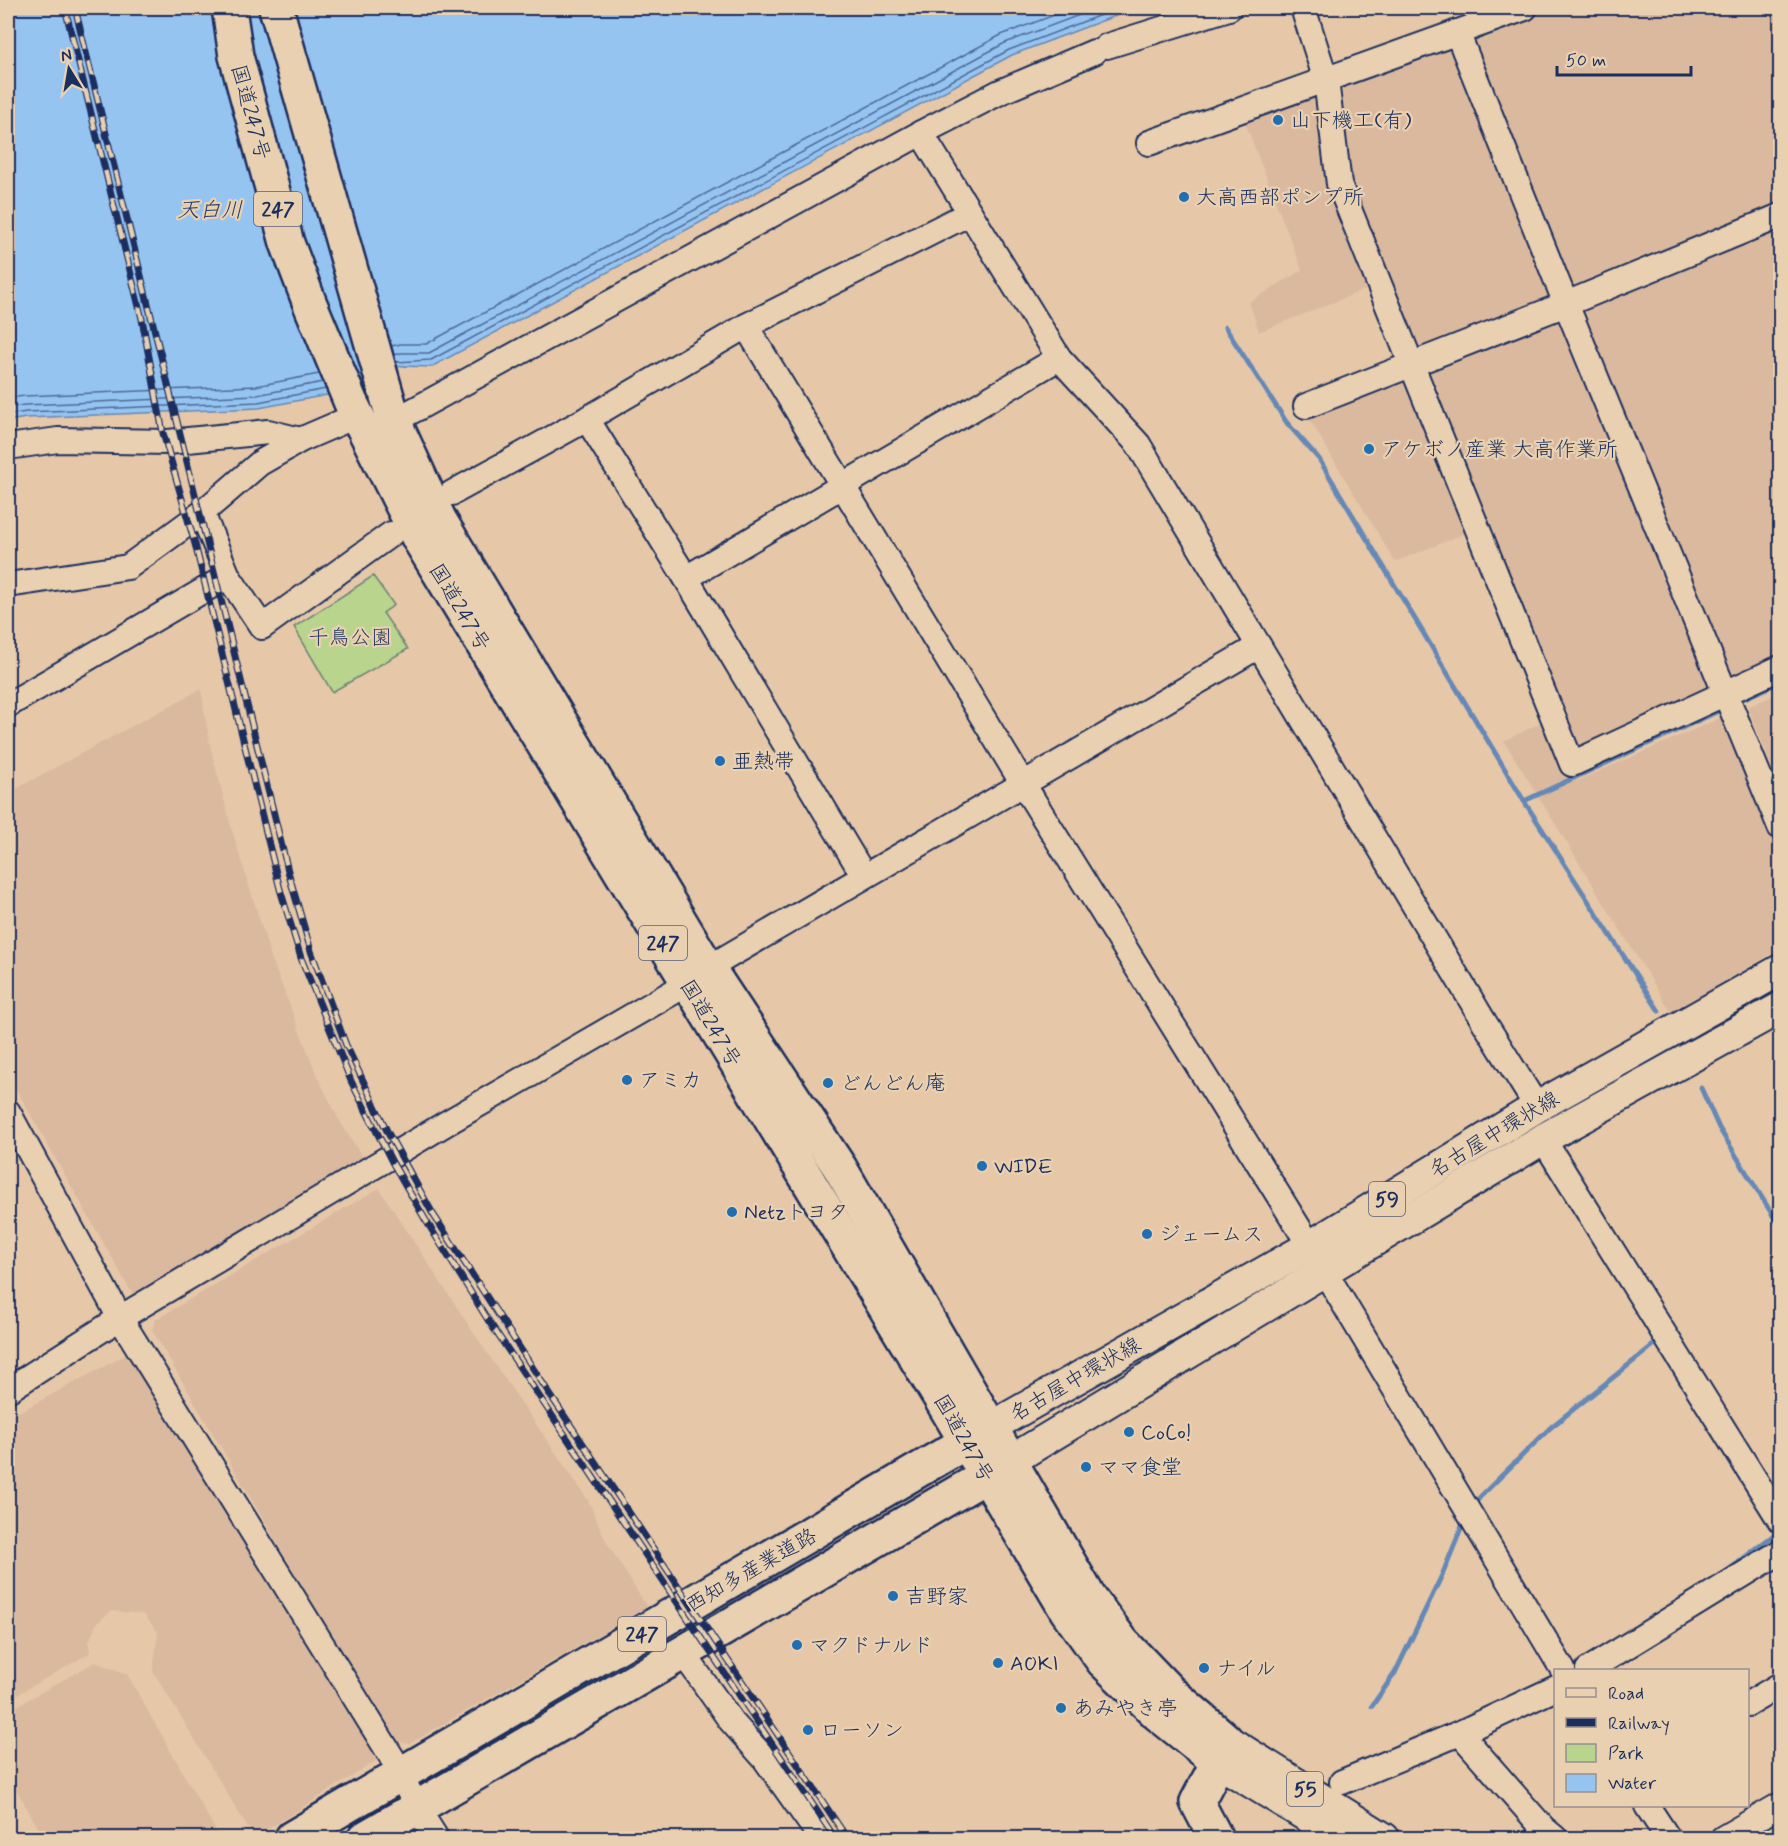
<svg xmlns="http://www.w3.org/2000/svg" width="1788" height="1846" font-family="Mynerve,'Klee One',sans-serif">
	<rect width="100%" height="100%" fill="#e6c8a9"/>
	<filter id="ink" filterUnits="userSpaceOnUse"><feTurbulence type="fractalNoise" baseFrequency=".0167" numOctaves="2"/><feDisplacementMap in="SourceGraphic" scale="12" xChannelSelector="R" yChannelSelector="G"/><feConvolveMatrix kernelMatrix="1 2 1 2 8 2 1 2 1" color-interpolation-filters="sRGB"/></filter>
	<g filter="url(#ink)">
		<g fill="#dbb99e">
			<path d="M1545 8H1780V208L1574 293 1469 35Z"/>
			<path d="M1452 40 1557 299 1418 354 1349 180 1342 82Z"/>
			<path d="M1323 90 1377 285 1259 332 1249 302 1302 270 1244 120Z"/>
			<path d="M1780 224V660L1730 682 1578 307Z"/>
			<path d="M1564 312 1716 692 1582 753 1424 369Z"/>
			<path d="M1409 373 1471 531 1395 562 1306 414Z"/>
			<path d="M201 689 210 745 232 830 271 957 316 1073 338 1118 376 1179 141 1309 8 1075V793Z"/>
			<path d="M1780 692V788L1748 707Z"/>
			<path d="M1727 715 1780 854V949L1671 1012 1504 741 1548 719 1577 781Z"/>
			<path d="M379 1188 477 1338 588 1500 606 1541 647 1607 409 1744 393 1740 152 1330 155 1320Z"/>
			<path d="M133 1351 378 1760 254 1838 153 1671 158 1632 143 1614 111 1611 97 1623 89 1642 90 1653 8 1700V1418Z"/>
			<path d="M95 1662 127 1674 220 1838H44L8 1775V1711Z"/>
		</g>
		<g fill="#b9d48c" stroke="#6a8275" stroke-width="1.5">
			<path d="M373 576 394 605 383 613 408 649 332 692 294 627Z"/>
			<path d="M1780 1821V1838H1747Z"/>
		</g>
		<path fill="#96c4f1" stroke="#6588b6" stroke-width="1.5" d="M8 8H1136L1012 55 431 367 401 366 327 395 259 408 26 418 8 421Z"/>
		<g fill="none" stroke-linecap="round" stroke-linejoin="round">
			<g stroke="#4c6b99" stroke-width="1.5">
				<path d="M391 346 401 344H426L1001 35 1073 8"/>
				<path d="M394 355 401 353H429L1005 43 1098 8"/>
				<path d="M396 362 431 360 1009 50 1119 8"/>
				<path d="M8 398 25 396 256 386 319 374"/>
				<path d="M8 407 25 405 257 395 323 382"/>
				<path d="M8 415 26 412 258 402 326 389"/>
			</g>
			<g stroke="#6588b6" stroke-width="5">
				<path d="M1225 327 1287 423 1319 459 1524 801 1659 1011"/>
				<path d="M1736 702 1780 682"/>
				<path d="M1524 801 1725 708"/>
				<path d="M1701 1088 1719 1128 1780 1227"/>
				<path d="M1473 1506 1480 1497 1550 1428 1661 1339"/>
				<path d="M1722 1575 1779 1531"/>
				<path d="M1372 1706 1395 1673 1443 1573 1465 1519"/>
			</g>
			<defs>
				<g id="minor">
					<path d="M1303 8 1326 80 1339 184 1572 764 1780 668"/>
					<path d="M1457 32 1566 304 1780 827"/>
					<path d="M1107 46 1229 8"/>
					<path d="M921 133 1059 358 1138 444 1486 1025 1537 1107"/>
					<path d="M1149 143 1525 8"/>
					<path d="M746 326 1023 784 1310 1246"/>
					<path d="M1306 406 1566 304 1780 216"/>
					<path d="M587 419 686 578 864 876"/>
					<path d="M394 421 921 133 1000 92 1094 52"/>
					<path d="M8 447 58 440 168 442 268 432 300 440"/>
					<path d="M452 493 587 419 746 326 970 213"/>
					<path d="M202 513 260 463 300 440 358 415"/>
					<path d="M686 578 1059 358"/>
					<path d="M8 585 128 567 202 513 228 576 262 627 391 534"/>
					<path d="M8 705 228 576"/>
					<path d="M708 968 1259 646"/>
					<path d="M8 1112 120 1318 393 1759 417 1808 436 1838"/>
					<path d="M1543 1139 1780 1520"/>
					<path d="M1325 1272 1563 1670"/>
					<path d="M8 1390 120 1318 445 1124 687 984"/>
					<path d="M683 1653 731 1721 765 1759 821 1838"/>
					<path d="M1588 1670 1780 1552"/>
					<path d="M1748 1704 1780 1685"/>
					<path d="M1460 1733 1543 1828 1555 1838"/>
					<path d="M1342 1782 1460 1733 1556 1688"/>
					<path d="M1647 1806 1668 1838"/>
					<path d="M1723 1838 1780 1805"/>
				</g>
				<g id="major">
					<path d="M991 1427 1310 1246 1537 1107 1780 970"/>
					<path d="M1010 1461 1543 1139 1780 1008"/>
					<path d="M1225 1739 1384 1838"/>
					<path d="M1218 1762 1342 1838"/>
				</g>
				<g id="highway">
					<path d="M229 8 236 56 287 243 310 304 351 403 419 539 942 1401 1067 1611 1103 1661 1159 1715 1218 1762 1197 1802 1216 1838"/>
					<path d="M276 8 394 421 439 519 708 968 840 1168 1089 1597 1123 1643 1170 1692 1225 1739"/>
					<path d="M292 1838 985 1431"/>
					<path d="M365 1838 1003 1466"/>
				</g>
			</defs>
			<use href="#minor" stroke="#1b2f5e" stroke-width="28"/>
			<use href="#major" stroke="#1b2f5e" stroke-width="34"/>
			<use href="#highway" stroke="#1b2f5e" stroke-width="38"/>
			<use href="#minor" stroke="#e9d0b1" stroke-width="24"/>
			<use href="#major" stroke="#e9d0b1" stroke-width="30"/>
			<use href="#highway" stroke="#e9d0b1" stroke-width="33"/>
			<defs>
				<g id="rail">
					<path d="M65 8 142 319 163 433 195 544 280 889 301 958 351 1081 392 1162 425 1219 488 1320 835 1838"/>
					<path d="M75 8 289 875 311 951 346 1045 388 1133 433 1214 551 1396 847 1838"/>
				</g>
			</defs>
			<use href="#rail" stroke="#1b2f5e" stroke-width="7"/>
			<use href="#rail" stroke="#e9d0b1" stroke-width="4.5" stroke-dasharray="14" stroke-linecap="butt"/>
		</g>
	</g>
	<g fill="#1f6fb2" stroke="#e9d0b1" stroke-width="2">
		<circle cx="1278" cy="120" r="6"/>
		<circle cx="1184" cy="197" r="6"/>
		<circle cx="1369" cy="449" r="6"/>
		<circle cx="720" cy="761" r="6"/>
		<circle cx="627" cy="1080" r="6"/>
		<circle cx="828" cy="1083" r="6"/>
		<circle cx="982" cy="1166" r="6"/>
		<circle cx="732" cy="1212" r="6"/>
		<circle cx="1147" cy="1234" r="6"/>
		<circle cx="1129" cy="1432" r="6"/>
		<circle cx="1086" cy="1467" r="6"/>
		<circle cx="893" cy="1596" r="6"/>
		<circle cx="797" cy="1645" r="6"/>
		<circle cx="998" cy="1663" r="6"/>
		<circle cx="1204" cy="1668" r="6"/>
		<circle cx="1061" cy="1708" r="6"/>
		<circle cx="808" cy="1730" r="6"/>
	</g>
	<g text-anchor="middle" stroke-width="4.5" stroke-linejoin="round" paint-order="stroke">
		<g fill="#e9d0b1" stroke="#595f77" stroke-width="1.5">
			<rect x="254" y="192" width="48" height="34" rx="4.5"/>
			<rect x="639" y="926" width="48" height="34" rx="4.5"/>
			<rect x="1369" y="1182" width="36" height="34" rx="4.5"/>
			<rect x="618" y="1617" width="48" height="34" rx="4.5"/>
			<rect x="1287" y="1772" width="36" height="34" rx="4.5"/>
		</g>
		<g font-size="20" font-weight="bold" fill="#1b2f5e">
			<text x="278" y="216">247</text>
			<text x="663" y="950">247</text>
			<text x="1387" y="1206">59</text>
			<text x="642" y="1641">247</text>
			<text x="1305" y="1796">55</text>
		</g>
		<g font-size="21" fill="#1b2f5e" stroke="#e9d0b1">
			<text transform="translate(251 112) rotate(75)" y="7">国道247号</text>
			<text transform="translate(460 607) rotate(59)" y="7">国道247号</text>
			<text transform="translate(711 1023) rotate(59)" y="7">国道247号</text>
			<text transform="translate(1494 1134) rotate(-31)" y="7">名古屋中環状線</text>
			<text transform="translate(1075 1379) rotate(-30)" y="7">名古屋中環状線</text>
			<text transform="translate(964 1438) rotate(60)" y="7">国道247号</text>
			<text transform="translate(751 1570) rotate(-30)" y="7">西知多産業道路</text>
		</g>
		<g font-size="21" fill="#1b2f5e" stroke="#e9d0b1" text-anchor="start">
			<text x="1290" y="127">山下機工(有)</text>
			<text x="1196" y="204">大高西部ポンプ所</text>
			<text x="1381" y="456">アケボノ産業 大高作業所</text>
			<text x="732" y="768">亜熱帯</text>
			<text x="639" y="1087">アミカ</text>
			<text x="840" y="1090">どんどん庵</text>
			<text x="994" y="1173">WIDE</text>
			<text x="744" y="1219">Netzトヨタ</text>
			<text x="1159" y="1241">ジェームス</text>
			<text x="1141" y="1439">CoCo!</text>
			<text x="1098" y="1474">ママ食堂</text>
			<text x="905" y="1603">吉野家</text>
			<text x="809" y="1652">マクドナルド</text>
			<text x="1010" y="1670">AOKI</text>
			<text x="1216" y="1675">ナイル</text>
			<text x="1073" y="1715">あみやき亭</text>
			<text x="820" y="1737">ローソン</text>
		</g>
		<g font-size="21" fill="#2b4063" stroke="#e9d0b1">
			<text x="350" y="644">千鳥公園</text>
		</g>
		<g font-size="22" font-style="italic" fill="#273e6d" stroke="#e9d0b1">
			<text x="210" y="217">天白川</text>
		</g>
	</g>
	<rect width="1788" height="1846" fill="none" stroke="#e9d0b1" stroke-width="30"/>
	<rect x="15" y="15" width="1758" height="1816" fill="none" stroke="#1b2f5e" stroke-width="2" filter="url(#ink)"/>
	<rect x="1554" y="1669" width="195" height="138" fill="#e9d0b1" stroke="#979090" stroke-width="1.5"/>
	<rect x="1566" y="1688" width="30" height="9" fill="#e9d0b1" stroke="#979090" stroke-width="1.5"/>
	<text x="1608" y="1699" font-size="18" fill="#1b2f5e">Road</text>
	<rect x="1566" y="1718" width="30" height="9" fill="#1b2f5e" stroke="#979090" stroke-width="1.5"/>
	<text x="1608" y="1729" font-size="18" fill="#1b2f5e">Railway</text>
	<rect x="1566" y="1744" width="30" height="18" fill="#b9d48c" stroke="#979090" stroke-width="1.5"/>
	<text x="1608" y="1759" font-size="18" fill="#1b2f5e">Park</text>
	<rect x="1566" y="1774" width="30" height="18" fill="#96c4f1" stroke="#979090" stroke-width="1.5"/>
	<text x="1608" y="1789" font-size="18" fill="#1b2f5e">Water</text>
	<g transform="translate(69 69) rotate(349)" stroke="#e9d0b1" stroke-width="4.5" paint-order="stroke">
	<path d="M0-4.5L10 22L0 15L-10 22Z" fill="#1b2f5e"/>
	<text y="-9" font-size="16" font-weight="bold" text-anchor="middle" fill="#1b2f5e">N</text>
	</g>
	<path d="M1557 66v9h134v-9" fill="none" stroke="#1b2f5e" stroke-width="3"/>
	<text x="1566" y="66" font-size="18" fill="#1b2f5e" stroke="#e9d0b1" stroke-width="4.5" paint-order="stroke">50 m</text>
</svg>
